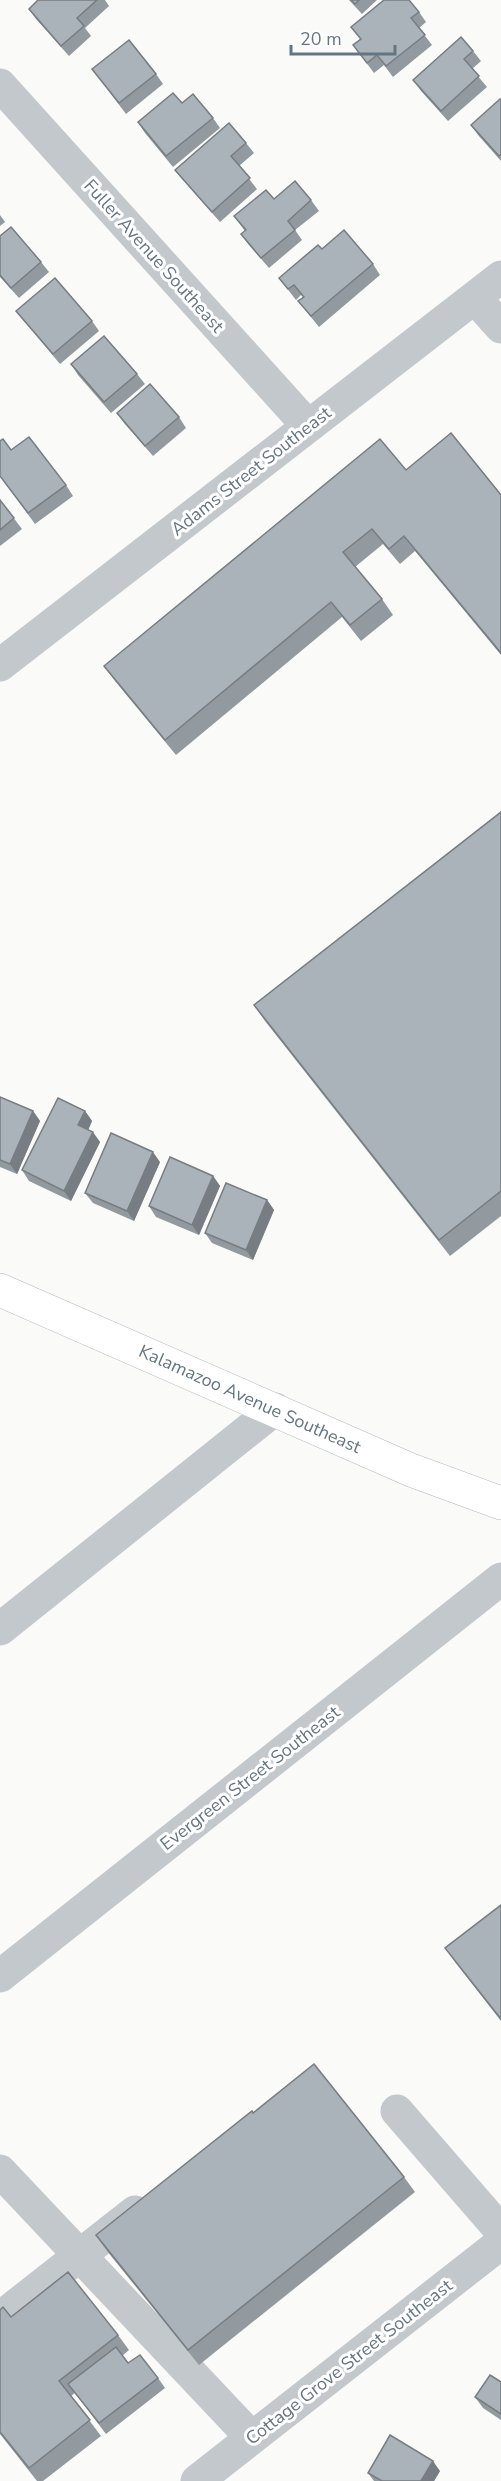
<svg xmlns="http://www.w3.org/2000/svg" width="501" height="2481" font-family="'Nunito Sans',sans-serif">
	<rect width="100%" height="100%" fill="#fafaf8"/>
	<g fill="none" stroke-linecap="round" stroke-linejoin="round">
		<defs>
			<path id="major" d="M0 1290 411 1470 501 1503"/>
		</defs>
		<use href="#major" stroke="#b5babe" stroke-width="34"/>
		<g stroke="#c3c8cc" stroke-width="33">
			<path d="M0 85 308 426"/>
			<path d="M475 298 501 327"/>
			<path d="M0 665 501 277"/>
			<path d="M0 1629 275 1409"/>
			<path d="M0 1976 501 1579"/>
			<path d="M397 2111 501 2231"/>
			<path d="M0 2171 251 2437"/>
			<path d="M0 2318 135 2212"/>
			<path d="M197 2481 501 2243"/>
		</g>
		<use href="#major" stroke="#fff" stroke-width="33"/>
	</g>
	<g fill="#929a9f">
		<path d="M38 0H105L109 6 85 28 91 36 69 56 36 19 29 9Z"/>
		<path d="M349 0H377L362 14Z"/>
		<path d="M419 12 426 22 419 28 432 45 393 77 384 65 374 73 353 45 360 39 351 27Z"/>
		<path d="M473 51 481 61 472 69 487 87 448 121 421 91 413 80Z"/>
		<path d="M92 69 156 74 163 84 126 114Z"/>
		<path d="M501 100V161L478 135 471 125Z"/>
		<path d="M182 103 213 118 220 128 173 167 145 133 138 122Z"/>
		<path d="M246 143 254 153 239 166 257 189 220 222 183 180 175 170Z"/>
		<path d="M274 199 311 200 319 211 295 230 302 240 269 268 249 245 241 234 245 231 234 216Z"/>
		<path d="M0 215 5 222 0 226Z"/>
		<path d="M0 236 41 262 49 272 19 298 0 277Z"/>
		<path d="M322 249 373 264 380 275 319 327 298 301 303 297 301 295 296 300 279 278Z"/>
		<path d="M16 311 92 321 99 331 60 364 24 321Z"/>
		<path d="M71 364 137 374 145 384 111 413 78 375Z"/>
		<path d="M117 413 179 417 186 428 153 456 124 423Z"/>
		<path d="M11 450 66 485 73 496 35 524 0 476Z"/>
		<path d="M406 470 501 495V655L415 551 400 564 383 544 355 567 382 599 393 615 361 641 342 617 176 755 115 681 104 666Z"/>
		<path d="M0 500 22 529 0 546Z"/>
		<path d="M501 812V1216L450 1256 265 1021 254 1005Z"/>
		<path d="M0 1097 33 1111 40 1121 17 1174 0 1167Z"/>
		<path d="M85 1111 92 1121 88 1130 100 1142 71 1201 29 1181 22 1170Z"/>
		<path d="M160 1162 134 1221 93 1203 85 1193Z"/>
		<path d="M213 1176 220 1186 199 1235 156 1217 149 1206Z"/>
		<path d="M267 1200 274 1210 253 1260 212 1243 205 1233Z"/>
		<path d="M501 1905V2021L455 1962 445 1948Z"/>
		<path d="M253 2113 404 2177 415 2192 199 2365 107 2251 96 2235Z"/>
		<path d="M0 2310 11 2317 118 2335 129 2350 122 2356 128 2363 158 2378 165 2388 106 2434 75 2393 71 2396 101 2436 43 2481H37L0 2434Z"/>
		<path d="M501 2382V2420L483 2408 475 2397Z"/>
		<path d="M440 2471 434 2481H374L368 2473Z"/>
	</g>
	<g fill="#777d82">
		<path d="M33 1111 40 1121 17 1174 10 1164Z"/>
		<path d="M85 1111 92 1121 86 1135 78 1125Z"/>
		<path d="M93 1132 100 1142 71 1201 64 1191Z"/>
		<path d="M153 1152 160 1162 134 1221 127 1211Z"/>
		<path d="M213 1176 220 1186 199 1235 192 1225Z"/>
		<path d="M267 1200 274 1210 253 1260 246 1250Z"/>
		<path d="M433 2461 440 2471 434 2481H421Z"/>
	</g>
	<g fill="#aab3b9" stroke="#777d82" stroke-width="1.5">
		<path d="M38 0H97L77 18 84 26 61 46 29 9Z"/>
		<path d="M351 0H359L355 4Z"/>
		<path d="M384 0H409L419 12 411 18 425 35 386 66 377 55 367 63 353 45 361 39 351 27Z"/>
		<path d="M461 37 473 51 464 59 479 76 441 111 413 80Z"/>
		<path d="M129 40 156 74 119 103 92 69Z"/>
		<path d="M173 93 182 103 193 94 213 118 166 156 138 122Z"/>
		<path d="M500 99 501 100V155L499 156 471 125Z"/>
		<path d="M229 123 246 143 231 156 250 178 212 212 175 170Z"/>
		<path d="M295 181 311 200 288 221 295 230 261 258 241 234 246 230 234 216 266 190 274 199Z"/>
		<path d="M11 227 41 262 11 288 0 275V236Z"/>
		<path d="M344 230 373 264 311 316 298 301 304 297 294 285 288 289 279 278 318 245 322 249Z"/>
		<path d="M55 278 92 321 53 354 16 311Z"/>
		<path d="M104 336 137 374 104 402 71 364Z"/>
		<path d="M150 384 179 417 145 446 117 413Z"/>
		<path d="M451 433 501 495V653L404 536 389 549 372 529 343 552 382 599 350 625 331 602 165 740 104 666 380 439 406 470Z"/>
		<path d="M29 437 66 485 28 513 0 476V441L3 439 11 450Z"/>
		<path d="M0 500 14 518 0 530Z"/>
		<path d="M501 812V1191L439 1240 254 1005Z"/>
		<path d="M0 1097 33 1111 10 1164 0 1160Z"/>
		<path d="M58 1098 85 1111 78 1125 93 1132 64 1191 22 1170Z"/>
		<path d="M111 1133 153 1152 127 1211 85 1193Z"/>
		<path d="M170 1157 213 1176 192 1225 149 1206Z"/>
		<path d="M226 1183 267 1200 246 1250 205 1233Z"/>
		<path d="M501 1905V2019L445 1948Z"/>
		<path d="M314 2064 404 2177 188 2350 96 2235 252 2111 253 2113Z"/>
		<path d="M68 2272 118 2335 59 2381 90 2420 29 2468 0 2432V2310L3 2307 11 2317Z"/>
		<path d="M116 2347 128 2363 140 2355 158 2378 99 2423 68 2384Z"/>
		<path d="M490 2375 501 2382V2414L475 2397Z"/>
		<path d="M390 2435 433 2461 421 2481H382L368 2473Z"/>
	</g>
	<g text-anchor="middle" stroke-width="6" stroke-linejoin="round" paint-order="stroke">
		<g font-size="18" fill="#657683" stroke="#fff">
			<text transform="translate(154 256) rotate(48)" y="6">Fuller Avenue Southeast</text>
			<text transform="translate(251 471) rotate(-38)" y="6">Adams Street Southeast</text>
			<text transform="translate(250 1399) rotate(24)" y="6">Kalamazoo Avenue Southeast</text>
			<text transform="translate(250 1778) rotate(-38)" y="6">Evergreen Street Southeast</text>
			<text transform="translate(349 2362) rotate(-38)" y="6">Cottage Grove Street Southeast</text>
		</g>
	</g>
	<path d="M291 45v9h104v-9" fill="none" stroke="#657683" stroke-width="3"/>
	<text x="300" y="45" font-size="18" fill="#657683" stroke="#ffffff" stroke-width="4.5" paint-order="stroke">20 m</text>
</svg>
